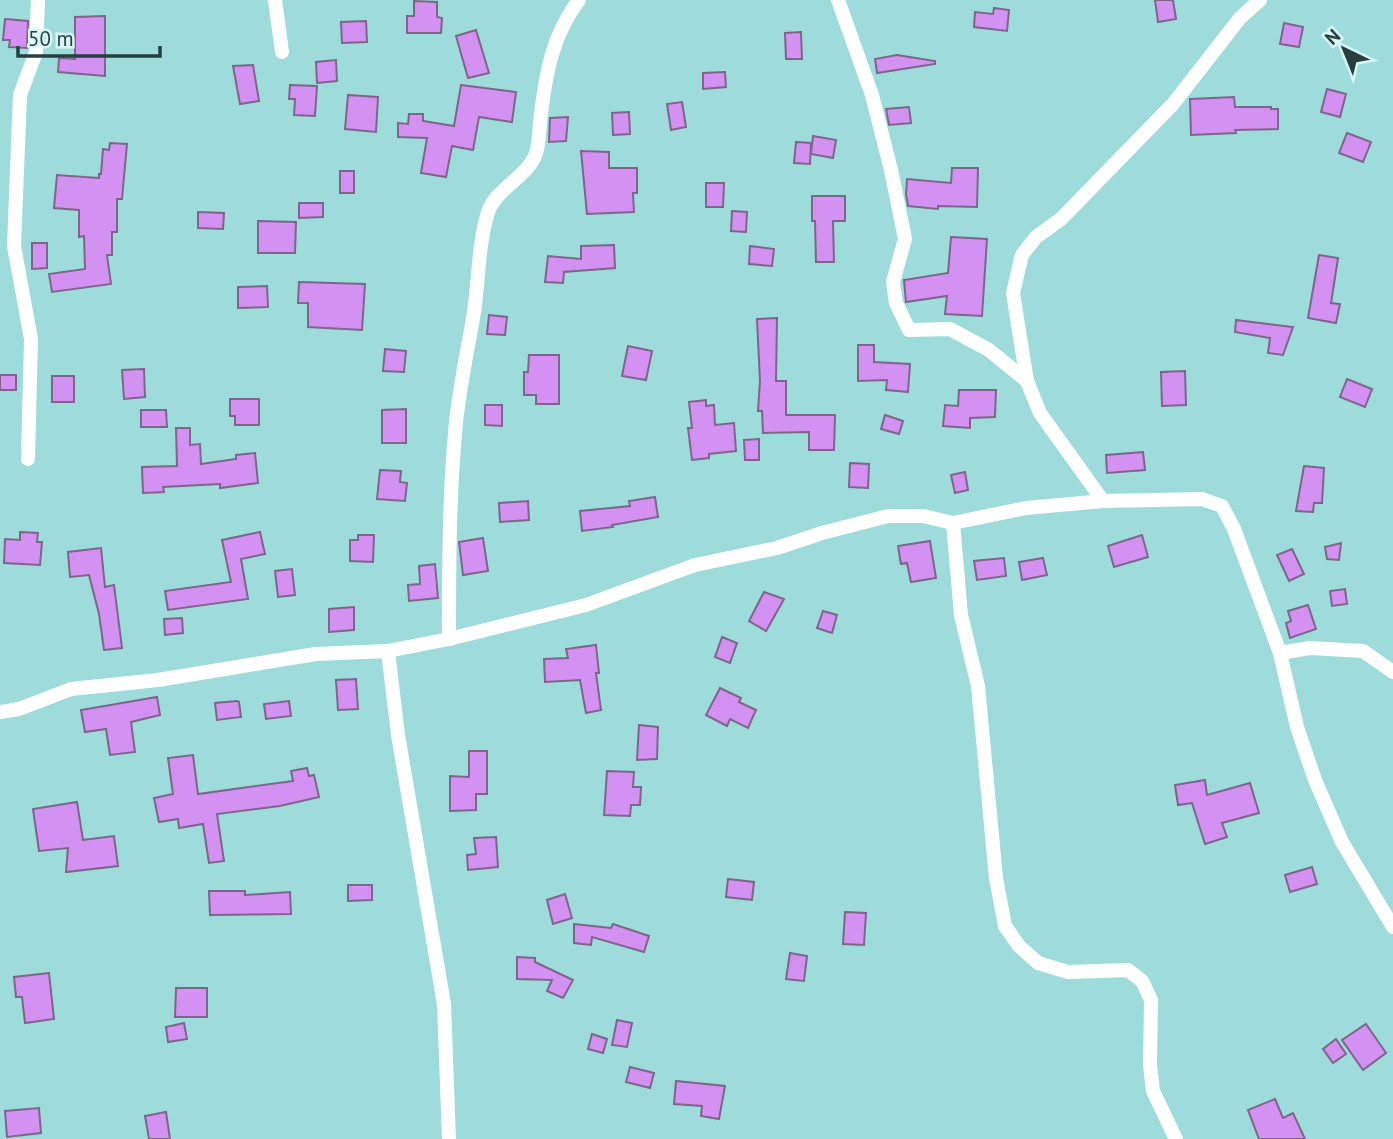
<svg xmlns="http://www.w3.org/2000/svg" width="1393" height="1139" font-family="'PT Sans',sans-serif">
	<rect width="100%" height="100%" fill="#9ddcdb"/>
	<g fill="#d391f2" stroke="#7e668b" stroke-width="2">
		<path d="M1155 0H1173L1176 19 1158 22Z"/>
		<path d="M414 1 437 2V17L442 18 441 33H407V16H414Z"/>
		<path d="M994 8 1009 10 1007 31 974 27 975 12 993 14Z"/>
		<path d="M105 16V76L58 72 59 58 75 59V17Z"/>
		<path d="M5 19 28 21 27 48 9 47 10 40H3Z"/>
		<path d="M366 21 367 42 342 43 341 22Z"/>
		<path d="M1284 23 1303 27 1299 47 1280 44Z"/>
		<path d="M476 30 489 73 468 78 456 36Z"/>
		<path d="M801 32 802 59H786L785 33Z"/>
		<path d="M897 55 935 61V64L877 73 875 59Z"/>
		<path d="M336 60 337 81 317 83 316 62Z"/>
		<path d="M253 65 259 101 240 104 233 66Z"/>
		<path d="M725 72 726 87 703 89V73Z"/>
		<path d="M290 85 317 86 315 116 294 115 295 99H289Z"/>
		<path d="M461 85 516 92 512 122 479 117 473 150 452 146 446 177 421 173 427 138 398 137V123L408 124 409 114H423V121L454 126Z"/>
		<path d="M1327 89 1346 94 1340 117 1321 112Z"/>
		<path d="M348 95 378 97 376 132 345 129Z"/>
		<path d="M1234 97 1235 107H1271V109H1278V129L1235 130 1236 133 1191 135 1190 99Z"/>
		<path d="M682 102 686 127 671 130 667 104Z"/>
		<path d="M909 107 911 123 889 125 886 109Z"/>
		<path d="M629 112 630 134 613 135 612 113Z"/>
		<path d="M568 117 566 141 549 142 550 118Z"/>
		<path d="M1347 133 1371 142 1363 162 1339 153Z"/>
		<path d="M813 136 836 140 833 158 811 154Z"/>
		<path d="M796 142 811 143 810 164 794 163Z"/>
		<path d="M110 143 127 144 122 199H117V232H112V255H107L111 284 52 292 49 274 85 269 84 236 79 237V210L54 208 57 175 99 178V174H101L103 149 109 150Z"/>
		<path d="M581 151 609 152V168H637V193H633L634 212 587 214Z"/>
		<path d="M952 168H978L977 207 938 206V209L908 206 906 194 907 179 951 183Z"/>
		<rect x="340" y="171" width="14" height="22"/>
		<path d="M706 183H724L723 207H706Z"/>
		<path d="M812 196H845V221H833L834 262H816L815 221H812Z"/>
		<path d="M299 203H323V217L299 218Z"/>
		<path d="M732 211 747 212 746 232 731 231Z"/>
		<path d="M198 212 224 213 223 229 198 228Z"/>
		<path d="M258 221 296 222 295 253H258Z"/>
		<path d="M951 237 987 239 982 316 945 314 947 296 906 302 904 280 948 273Z"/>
		<path d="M32 243H47V268L32 269Z"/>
		<path d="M614 245 615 268 564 272 563 283 545 282 548 256 581 259V246Z"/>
		<path d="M750 246 774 249 772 266 749 264Z"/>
		<path d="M1319 255 1338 258 1331 303 1340 304 1336 323 1308 318Z"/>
		<path d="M299 282 365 284 362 330 308 327V303H298Z"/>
		<path d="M267 286 268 307 238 308V287Z"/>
		<path d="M489 315 507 317 505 335 487 334Z"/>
		<path d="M777 318 776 381H786V415H835L834 450H809V432L763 433 762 411H758L760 381 757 319Z"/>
		<path d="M1236 320 1293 327 1283 355 1268 353 1270 338 1235 332Z"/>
		<path d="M858 345H874V362L910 364 908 392 886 390 887 380 858 381Z"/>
		<path d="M628 346 652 351 646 380 622 376Z"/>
		<path d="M385 349 406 351 404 372 383 371Z"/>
		<path d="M529 355H559V404H536V395H524V372H528Z"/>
		<path d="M144 369 145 397 124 399 122 370Z"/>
		<path d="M1185 371 1186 405 1162 406 1161 372Z"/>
		<rect x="0" y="375" width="16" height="15"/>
		<rect x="52" y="376" width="22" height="26"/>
		<path d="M1347 379 1372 389 1365 407 1340 397Z"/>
		<path d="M959 390H996L995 417 970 418V428L943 426 945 405 958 406Z"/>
		<path d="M230 399H259V425H235V416H230Z"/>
		<path d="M706 400V406L714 405 715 425 734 423 736 451 709 454V458L692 460 688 428H692L689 402Z"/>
		<path d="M485 405H502V426L485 425Z"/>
		<path d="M406 409V443H382V410Z"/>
		<path d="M141 410H166L167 427H141Z"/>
		<path d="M885 415 903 421 899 434 881 429Z"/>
		<path d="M176 428H190V445L200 444 201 464 236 459V455L255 453 258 483 220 488V484L163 487 164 492 143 493 142 467 177 466Z"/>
		<path d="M759 439V460H745L744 440Z"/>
		<path d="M1143 452 1145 470 1107 473 1106 455Z"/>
		<path d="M850 463 869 464 868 488 849 487Z"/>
		<path d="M1304 466 1324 468 1322 503H1314L1313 512 1296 511Z"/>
		<path d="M380 470 401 471 400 482 407 483 405 501 377 499Z"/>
		<path d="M965 472 968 490 955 493 951 475Z"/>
		<path d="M655 497 658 517 612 525 613 527 582 531 580 511 630 506 629 501Z"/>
		<path d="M528 501 529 520 500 522 499 503Z"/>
		<path d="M20 532 38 533 37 542H42L40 565 4 563 5 539 20 540Z"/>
		<path d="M260 532 265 554 241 559 248 599 168 610 165 591 231 582 222 540Z"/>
		<path d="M358 535H374L373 562 350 561V540H358Z"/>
		<path d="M1142 535 1148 557 1114 567 1108 546Z"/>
		<path d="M483 538 488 571 463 575 459 542Z"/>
		<path d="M930 541 936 578 911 582 907 563 901 564 898 546Z"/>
		<path d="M1341 543 1339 560 1327 559 1325 547Z"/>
		<path d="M101 548 105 587 114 585 122 648 104 650 99 614 89 575 70 577 68 552Z"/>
		<path d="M1292 549 1304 574 1289 581 1277 555Z"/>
		<path d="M1004 558 1006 576 977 580 974 561Z"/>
		<path d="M1043 558 1047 575 1022 580 1019 562Z"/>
		<path d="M435 564 438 598 409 601 408 585 420 584 419 566Z"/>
		<path d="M292 569 295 595 278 597 275 571Z"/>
		<path d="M1345 589 1347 604 1332 606 1330 591Z"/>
		<path d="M764 592 784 599 766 631 749 621Z"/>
		<path d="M1308 605 1316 629 1290 638 1286 623 1291 621 1288 611Z"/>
		<path d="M354 607V630L329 632V609Z"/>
		<path d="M823 611 837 615 832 633 817 628Z"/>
		<path d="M182 618 183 633 165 635 164 619Z"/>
		<path d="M722 637 737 643 730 663 715 657Z"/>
		<path d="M596 645 599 673H596L601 710 586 713 580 680 545 682 544 659 568 658 566 649Z"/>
		<path d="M356 679 358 709 338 710 336 680Z"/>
		<path d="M720 688 741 698 739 702 756 710 748 728 730 719 727 726 706 715Z"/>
		<path d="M157 697 160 715 131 722 135 752 110 755 106 729 85 732 81 710Z"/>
		<path d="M237 701 239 702 241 717 217 720 215 703Z"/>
		<path d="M289 701 291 716 266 719 264 704Z"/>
		<path d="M639 725 658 727 657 759 637 760Z"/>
		<path d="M469 751H487V794H476V810L450 811V776L469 777Z"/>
		<path d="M193 755 198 794 293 781 291 771 307 768 309 776 314 775 319 797 280 806 217 814 224 861 209 863 203 824 179 828 178 819 159 822 154 798 173 794 168 758Z"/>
		<path d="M607 771 634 772 633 787H641L640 805H631L630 816 604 815Z"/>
		<path d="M1205 780 1207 795 1250 783 1259 813 1222 823 1227 837 1205 844 1192 803 1178 805 1175 785Z"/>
		<path d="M77 802 83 840 114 836 118 866 66 872 68 848 39 851 33 809Z"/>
		<path d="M496 837 498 867 468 870 467 855 476 854 474 838Z"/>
		<path d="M1312 867 1317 884 1290 892 1285 875Z"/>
		<path d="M728 879 754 882 752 900 726 897Z"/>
		<path d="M348 885H372V900L348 901Z"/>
		<path d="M209 891H245V895L290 892 291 914 210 915Z"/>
		<path d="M565 894 572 918 553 924 547 900Z"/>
		<path d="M845 912 866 913 864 945 843 944Z"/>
		<path d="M574 924 611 928 613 924 649 936 644 952 592 937 591 945 574 943Z"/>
		<path d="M790 953 807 956 804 981 786 979Z"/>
		<path d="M517 957 535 958V962L573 980 563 998 547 991 552 980 517 979Z"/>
		<path d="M49 973 54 1019 25 1023 22 997H16L14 977Z"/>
		<path d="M176 988H207V1017H175Z"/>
		<path d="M617 1020 632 1023 627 1047 612 1045Z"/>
		<path d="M184 1023 187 1039 168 1042 166 1027Z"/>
		<path d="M1366 1024 1386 1053 1363 1070 1342 1040Z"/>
		<path d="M592 1034 607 1039 603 1053 588 1049Z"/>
		<path d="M1336 1039 1346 1054 1333 1063 1323 1049Z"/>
		<path d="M630 1067 654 1073 650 1088 626 1082Z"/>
		<path d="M676 1081 725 1086 719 1119 701 1116 702 1106 674 1104Z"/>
		<path d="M1275 1099 1283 1118 1293 1113 1305 1139H1259L1248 1110Z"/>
		<path d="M39 1108 41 1133 7 1137 5 1111Z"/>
		<path d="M166 1112 170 1139H149L145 1116Z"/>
	</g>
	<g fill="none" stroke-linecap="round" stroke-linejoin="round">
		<g stroke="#fff" stroke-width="14">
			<path d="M275 0 282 52"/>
			<path d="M838 0 872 95 891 170 905 239 893 282 896 303 909 330 950 329 989 350 1027 381"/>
			<path d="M28 459 31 339 14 246 20 95 36 52 38 0"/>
			<path d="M1103 501 1040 413 1027 381 1013 293 1022 255 1036 237 1061 219 1173 104 1240 18 1260 0"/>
			<path d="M953 523 961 615 978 686 996 878 1005 926 1019 946 1038 963 1068 972 1128 970 1142 981 1151 1000 1150 1065 1153 1091 1176 1139"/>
			<path d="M449 639C449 567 449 494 456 422 460 385 468 348 474 312 479 279 478 245 488 212 496 189 525 178 535 156 540 144 539 126 541 114 546 72 553 34 579 0"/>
			<path d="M388 651 398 735 444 1004 449 1139"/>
			<path d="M1280 653 1310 648 1363 651 1393 672"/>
			<path d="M0 712 19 709 71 689 158 680 316 654 388 651 449 639 586 605 695 565 777 548 822 533 888 516H923L953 523 1026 508 1103 501 1202 499 1222 506 1234 529 1280 653 1297 727 1315 780 1342 842 1393 927"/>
		</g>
	</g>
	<g transform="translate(1344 49) rotate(317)" stroke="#d8f6f5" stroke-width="5" paint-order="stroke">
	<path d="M0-5L12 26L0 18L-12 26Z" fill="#26403f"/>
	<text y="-10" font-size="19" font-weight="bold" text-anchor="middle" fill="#26403f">N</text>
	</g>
	<path d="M18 46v10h142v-10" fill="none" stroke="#26403f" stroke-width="3.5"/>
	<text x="28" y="46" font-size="21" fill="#26403f" stroke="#d8f6f5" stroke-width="5" paint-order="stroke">50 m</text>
</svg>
